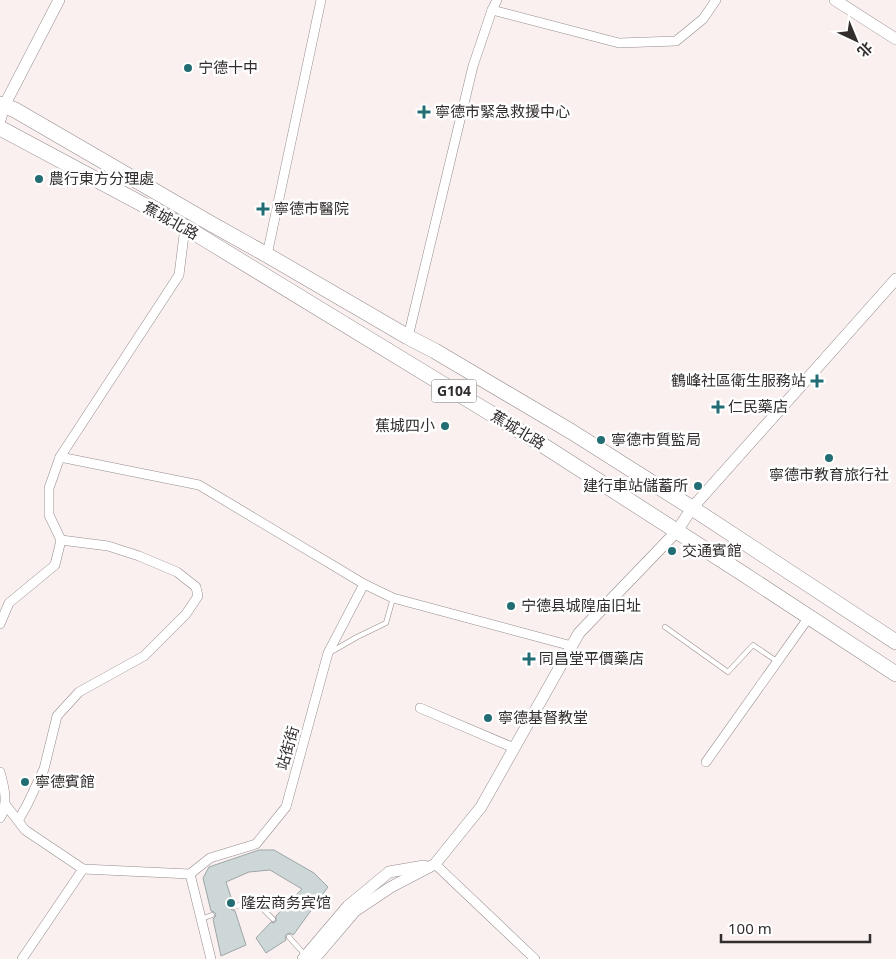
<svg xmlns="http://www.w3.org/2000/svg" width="896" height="959" font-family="'Noto Sans','Noto Sans SC',sans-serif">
	<rect width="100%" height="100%" fill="#faf0ef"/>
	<path fill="#cdd7d8" stroke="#9da6a7" d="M259 850H274L314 873 328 887 294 934 293 935 290 933 287 934 285 936 286 940 266 953 256 938 271 922 274 923 276 921V916L302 889 270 870 249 872 226 882 233 903 231 905 230 908 232 910 235 911 246 945 221 956 213 919 215 917 216 914 214 912 211 911 203 878 209 867Z"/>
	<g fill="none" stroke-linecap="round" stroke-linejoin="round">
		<defs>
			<g id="service">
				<path d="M665 627 728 672 753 645 778 662"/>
				<path d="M331 652 357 637 386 623 393 598"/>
				<path d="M234 907 243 904"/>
				<path d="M264 910 273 919"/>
				<path d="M201 919 212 915"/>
				<path d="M289 937 305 955"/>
			</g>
			<g id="minor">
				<path d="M492 10 619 43 676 41 703 19 716 0"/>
				<path d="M267 255 321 0"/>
				<path d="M408 337 473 66 492 10 497 0"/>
				<path d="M60 457 199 485 364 584 393 598 572 646"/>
				<path d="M0 624 9 603 55 565 61 540 49 515V488L60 457 179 275 185 227"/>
				<path d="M420 708 514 748"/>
				<path d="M706 762 809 617"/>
				<path d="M0 772C4 786 9 805 0 818"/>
				<path d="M5 804 25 830 83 869 22 959"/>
				<path d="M18 821 27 805 44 769 57 716 79 692 144 656 186 614 198 596 196 587 177 572 139 556 108 546 61 540"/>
				<path d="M435 864 535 959"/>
				<path d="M83 869 190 874 211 959"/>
				<path d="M190 874 210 858 256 844 286 807 328 653 364 584"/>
			</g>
			<g id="tertiary">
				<path d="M835 0 896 39"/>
				<path d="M0 120 4 106 59 0"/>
				<path d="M303 959 348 906 389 872 424 866"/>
				<path d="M314 959 355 911 391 887 435 864 481 807 579 633 677 531 692 508 896 279"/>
			</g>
			<g id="trunk">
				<path d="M0 104 15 110 208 222 267 255 408 337 435 351 572 432 692 508 896 642"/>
				<path d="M0 128 185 227 541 444 745 575 896 674"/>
			</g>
		</defs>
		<use href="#service" stroke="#958c8c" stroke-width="5.5"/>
		<use href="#minor" stroke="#958c8c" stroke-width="10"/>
		<use href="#tertiary" stroke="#958c8c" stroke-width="12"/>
		<use href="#trunk" stroke="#958c8c" stroke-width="16"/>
		<use href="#service" stroke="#fff" stroke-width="4.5"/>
		<use href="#minor" stroke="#fff" stroke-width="9"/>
		<use href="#tertiary" stroke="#fff" stroke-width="11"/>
		<use href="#trunk" stroke="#fff" stroke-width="15"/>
	</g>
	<g fill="#226d73" stroke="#fff" stroke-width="2">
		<circle cx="188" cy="68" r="5"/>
		<path d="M421.5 104.5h5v5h5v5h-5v5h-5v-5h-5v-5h5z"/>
		<circle cx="39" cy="179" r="5"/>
		<path d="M260.5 201.5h5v5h5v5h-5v5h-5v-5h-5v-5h5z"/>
		<path d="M814.5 373.5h5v5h5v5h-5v5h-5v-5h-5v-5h5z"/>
		<path d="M715.5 399.5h5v5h5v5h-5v5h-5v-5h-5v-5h5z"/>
		<circle cx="445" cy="426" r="5"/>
		<circle cx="601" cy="440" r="5"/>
		<circle cx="829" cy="458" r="5"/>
		<circle cx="698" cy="486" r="5"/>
		<circle cx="672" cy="551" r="5"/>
		<circle cx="511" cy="606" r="5"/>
		<path d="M526.5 651.5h5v5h5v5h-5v5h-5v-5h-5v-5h5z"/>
		<circle cx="488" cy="718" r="5"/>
		<circle cx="25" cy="782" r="5"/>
		<circle cx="231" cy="903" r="5"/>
	</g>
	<g text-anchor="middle" stroke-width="5" stroke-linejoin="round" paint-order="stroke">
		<rect fill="#fff" stroke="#6f6d6c" stroke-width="1" x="431.5" y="379.5" width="45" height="23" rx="4"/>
		<g font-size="14" font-weight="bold" fill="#312e2d">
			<text x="454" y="396">G104</text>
		</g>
		<g font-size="15" fill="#312e2d" stroke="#fff" text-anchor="start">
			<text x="198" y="73">宁德十中</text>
			<text x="435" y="117">寧德市緊急救援中心</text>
			<text x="49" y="184">農行東方分理處</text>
			<text x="274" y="214">寧德市醫院</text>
			<text x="806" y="386" text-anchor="end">鶴峰社區衛生服務站</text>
			<text x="728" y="412">仁民藥店</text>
			<text x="435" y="431" text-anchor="end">蕉城四小</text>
			<text x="611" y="445">寧德市質監局</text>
			<text x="829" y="480" text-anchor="middle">寧德市教育旅行社</text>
			<text x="688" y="491" text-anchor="end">建行車站儲蓄所</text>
			<text x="682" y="556">交通賓館</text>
			<text x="521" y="611">宁德县城隍庙旧址</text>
			<text x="539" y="664">同昌堂平價藥店</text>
			<text x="498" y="723">寧德基督教堂</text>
			<text x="35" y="787">寧德賓館</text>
			<text x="241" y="908">隆宏商务宾馆</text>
		</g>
		<g font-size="15" fill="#312e2d" stroke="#fff">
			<text transform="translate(171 221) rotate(29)" y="5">蕉城北路</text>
			<text transform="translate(518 430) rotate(31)" y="5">蕉城北路</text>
			<text transform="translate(288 748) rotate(-74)" y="5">站街街</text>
		</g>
	</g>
	<g transform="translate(856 40) rotate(136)" stroke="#ffffff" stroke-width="4" paint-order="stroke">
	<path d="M0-4L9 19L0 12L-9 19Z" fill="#312e2d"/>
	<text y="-8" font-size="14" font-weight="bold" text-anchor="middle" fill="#312e2d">北</text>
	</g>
	<path d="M721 934v8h149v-8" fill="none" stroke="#312e2d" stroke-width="2.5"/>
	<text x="728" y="934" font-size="15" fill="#312e2d" stroke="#ffffff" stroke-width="4" paint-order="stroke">100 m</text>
</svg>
